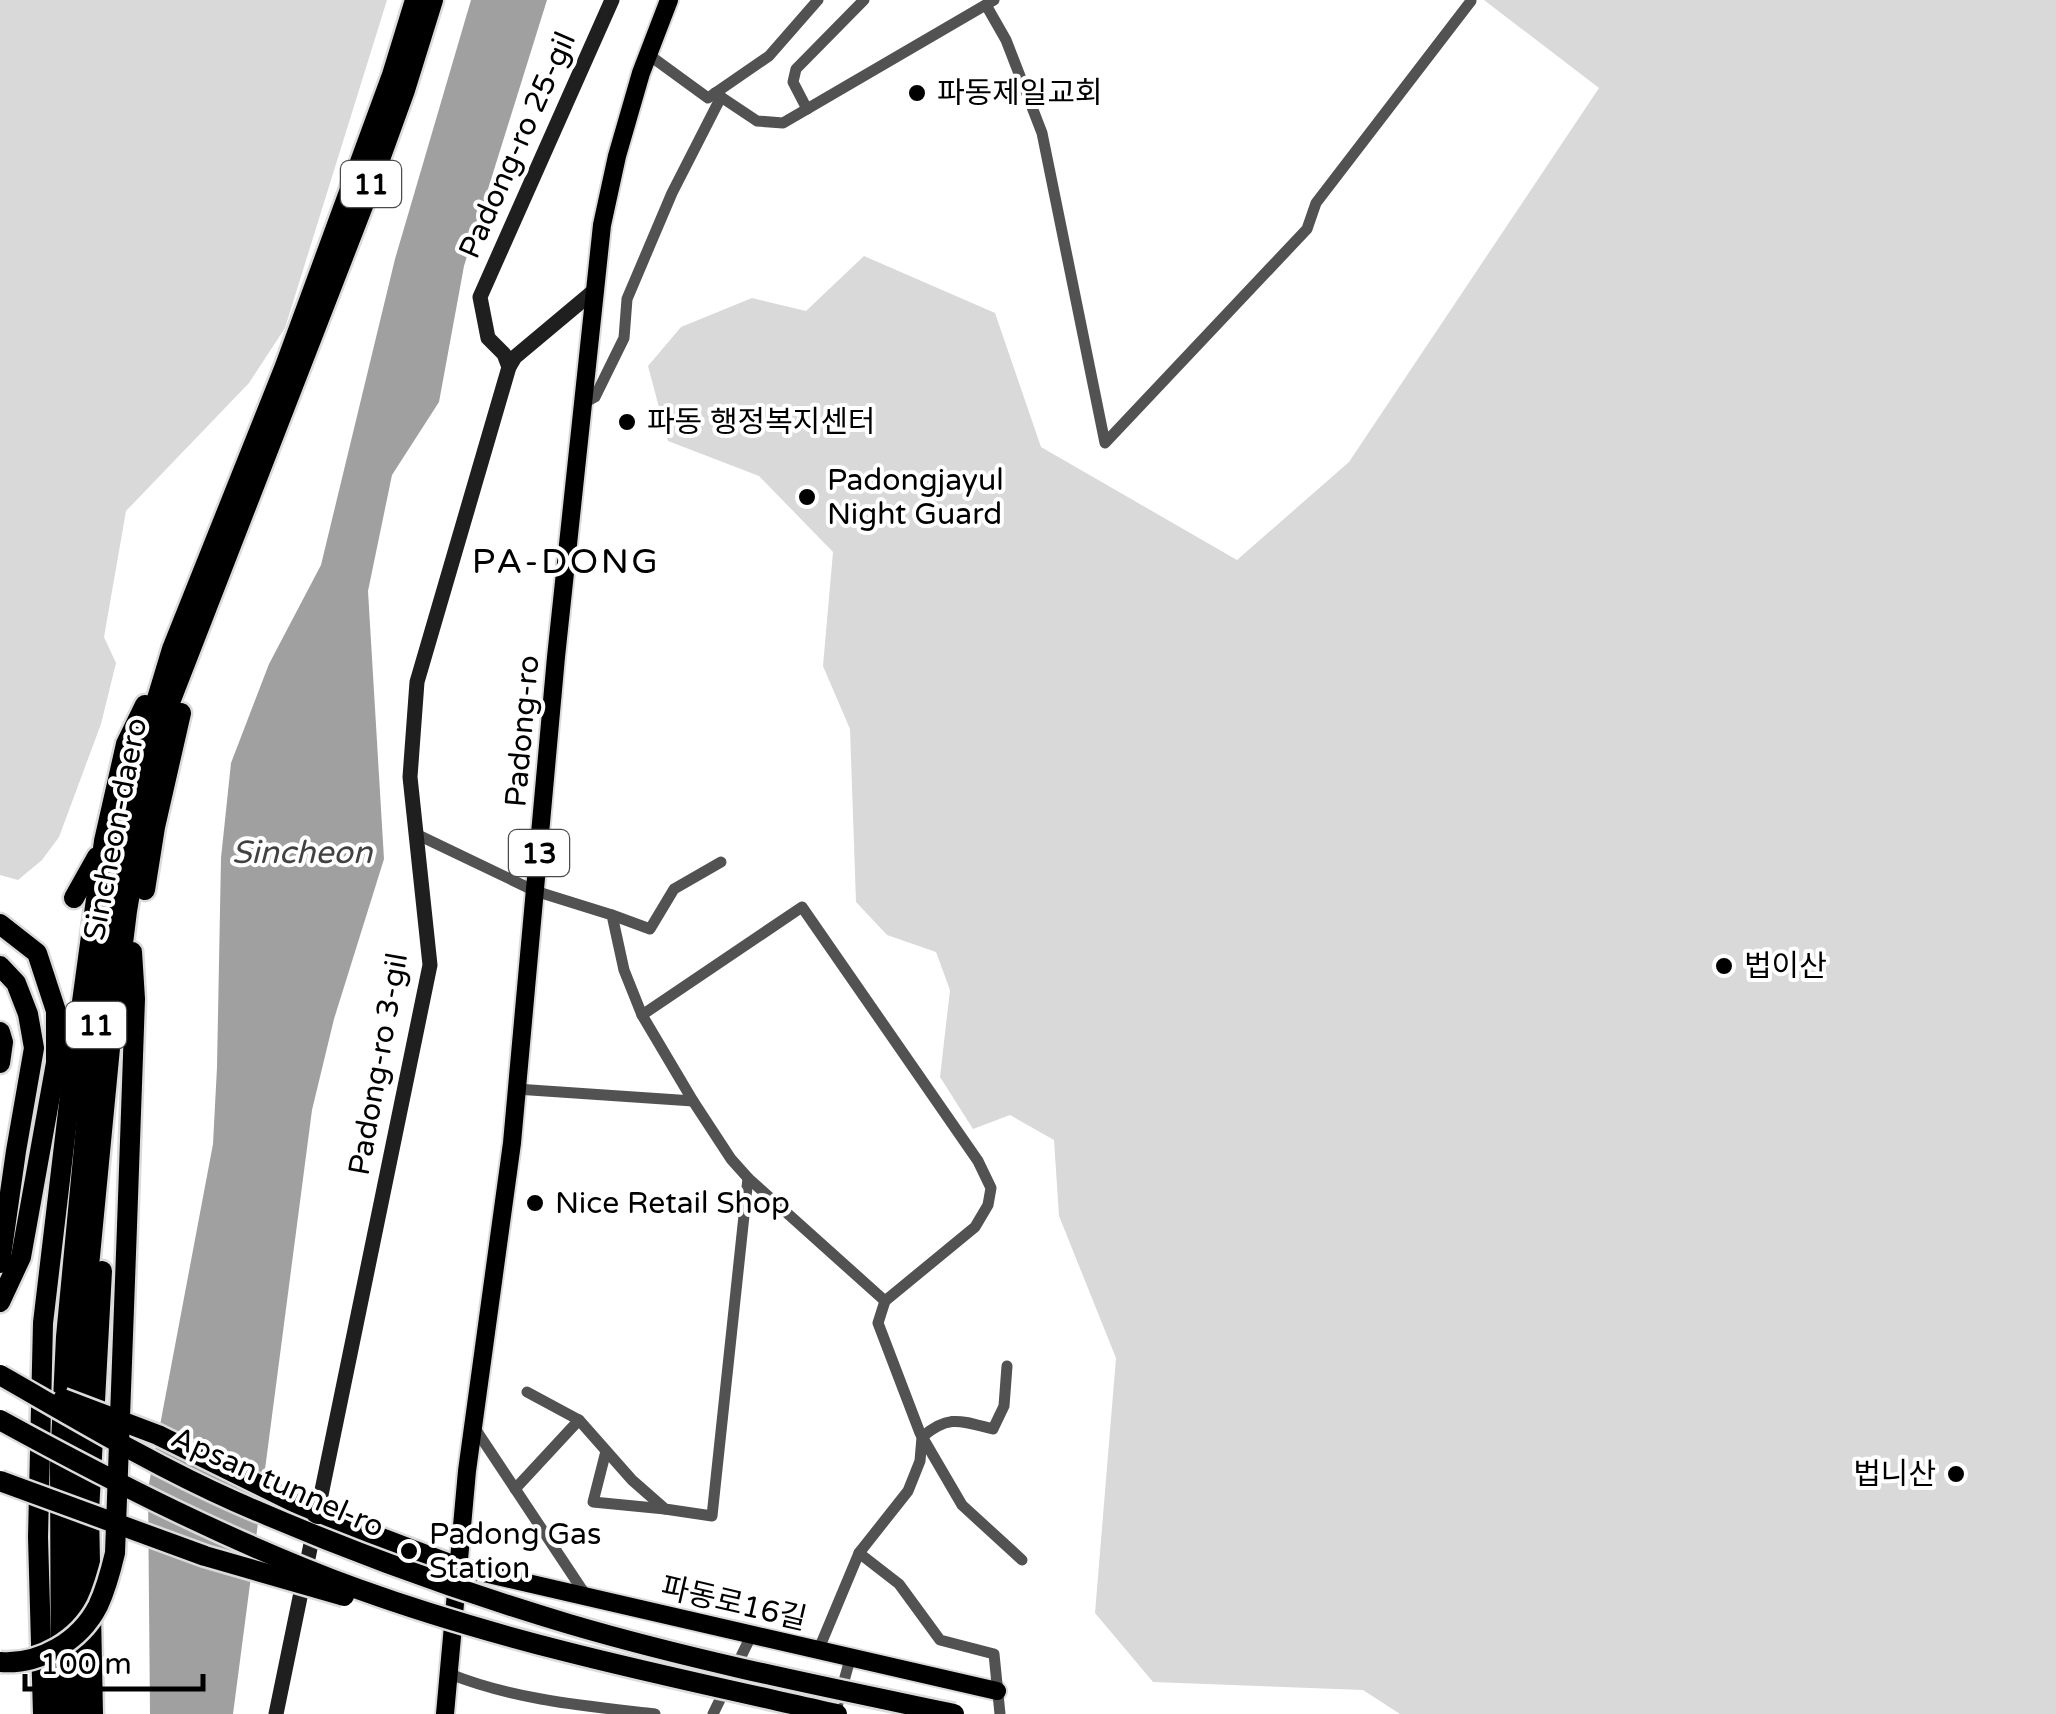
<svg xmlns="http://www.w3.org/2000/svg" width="2056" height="1714" font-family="'Varela Round','Noto Sans KR',sans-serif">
	<rect width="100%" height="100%" fill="#fff"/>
	<g fill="#d9d9d9">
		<path d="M0 0H387L285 328 249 383 126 511 104 637 116 663 101 724 59 837 42 860 18 880 0 875Z"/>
		<path d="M1484 0H2056V1714H1400L1363 1690 1153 1682 1095 1613 1116 1358 1059 1216 1054 1140 1010 1115 973 1129 940 1077 950 990 936 952 887 935 856 902 850 729 823 666 833 552 759 476 668 441 648 366 681 327 752 298 806 311 864 256 995 313 1041 447 1237 560 1349 462 1599 88Z"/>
	</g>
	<path fill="#a0a0a0" d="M471 0H547L464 266 439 402 392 475 368 591 384 859 334 1019 312 1110 233 1714H150L148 1489 213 1144 217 1067 221 858 231 763 269 664 321 565 395 259Z"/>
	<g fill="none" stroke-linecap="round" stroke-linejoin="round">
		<defs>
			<g id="primary">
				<path d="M458 1567 997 1691"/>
				<path d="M445 1714 467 1471 512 1143 556 657 602 225 617 156 641 73 669 0"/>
			</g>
			<g id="highway">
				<path d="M145 890 155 827 181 713"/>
				<path d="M74 898 97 857"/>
				<path d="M0 924 37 953 56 1011V1063L21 1257 0 1302"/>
				<path d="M0 966 16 983 28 1014 34 1048 16 1151 0 1263"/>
				<path d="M0 1032 3 1042 0 1063"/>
				<path d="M127 1226 135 999 132 952"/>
				<path d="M145 1431 158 1435 316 1513"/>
				<path d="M318 1514 458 1567"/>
				<path d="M43 1714 38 1537 43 1323 75 1053 104 841 126 744 145 705"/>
				<path d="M61 1714 60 1465 66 1337 102 958 120 835 134 775 172 649 285 366 392 75 415 0"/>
				<path d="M76 1714V1463L82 1339 110 1048 127 911 146 798 169 705 363 206 405 90 433 0"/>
				<path d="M93 1714 89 1512 102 1271"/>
			</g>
		</defs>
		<use href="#primary" stroke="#dbdbdb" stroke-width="22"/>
		<use href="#highway" stroke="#dbdbdb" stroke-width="25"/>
		<g stroke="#525252" stroke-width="11">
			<path d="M986 5 1006 40 1042 133 1105 443 1307 229 1316 203 1471 1"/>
			<path d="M649 55 708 98 769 56 818 0"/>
			<path d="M715 93 757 121 783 123 994 0"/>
			<path d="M807 109 793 82 796 69 864 0"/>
			<path d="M584 403 595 397 624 338 627 299 672 193 721 97"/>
			<path d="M416 834 535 891 612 915 624 970 642 1015 693 1101 731 1159 748 1178 885 1301 878 1323 920 1433 962 1505 1022 1560"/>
			<path d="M612 915 650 929 674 889 721 862"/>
			<path d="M642 1015 802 907 978 1161 991 1188 988 1205 975 1227 885 1301"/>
			<path d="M516 1089 693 1101"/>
			<path d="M527 1392 579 1420 632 1480 665 1509 712 1516 748 1178"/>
			<path d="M474 1427 583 1591 589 1597"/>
			<path d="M606 1451 593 1502 665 1509"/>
			<path d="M515 1489 579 1420"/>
			<path d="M859 1553 899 1584 940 1640 994 1654 1000 1714"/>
			<path d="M818 1651 859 1553 908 1491 920 1461 922 1437C949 1414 961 1421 993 1429L1004 1406 1007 1366"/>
			<path d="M450 1674C515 1700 586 1706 655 1714"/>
			<path d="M713 1714 752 1634 754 1635"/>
			<path d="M835 1714 850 1659 845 1658"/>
		</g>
		<g stroke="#1f1f1f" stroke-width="15">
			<path d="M509 367 504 354 488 338 480 297 612 0"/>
			<path d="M276 1714 430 965 410 777 417 682 509 367 515 357 595 290"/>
		</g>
		<use href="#primary" stroke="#000" stroke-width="18"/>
		<use href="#highway" stroke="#000" stroke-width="20"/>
		<defs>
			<g id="highway-bridge">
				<path d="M0 1375C77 1419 153 1465 234 1501 343 1549 455 1590 569 1624 695 1661 825 1687 954 1714"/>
				<path d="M63 1399 158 1435"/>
				<path d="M0 1420C115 1483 235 1544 358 1589 513 1645 676 1678 837 1714"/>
				<path d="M0 1481 205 1556 344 1596"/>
				<path d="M316 1513 318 1514"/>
				<path d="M0 1662C40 1665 80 1641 98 1606 106 1589 111 1570 115 1553L127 1226"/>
			</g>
		</defs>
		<use href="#highway-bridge" stroke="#dbdbdb" stroke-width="25" stroke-linecap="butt"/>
		<use href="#highway-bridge" stroke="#000" stroke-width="20"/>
	</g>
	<g fill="#000" stroke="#fff" stroke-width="4">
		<circle cx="917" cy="93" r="10"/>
		<circle cx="627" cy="422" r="10"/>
		<circle cx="807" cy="497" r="10"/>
		<circle cx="1724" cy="966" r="10"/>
		<circle cx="535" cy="1203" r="10"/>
		<circle cx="1956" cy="1474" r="10"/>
		<circle cx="409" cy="1551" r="10"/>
	</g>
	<g text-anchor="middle" stroke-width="8" stroke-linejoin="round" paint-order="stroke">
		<g fill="#fff" stroke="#4c4c4c" stroke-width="2.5">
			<rect x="341" y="161" width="60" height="46" rx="8"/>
			<rect x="509" y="830" width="60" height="46" rx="8"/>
			<rect x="66" y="1002" width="60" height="46" rx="8"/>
		</g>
		<g font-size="28" font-weight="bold" fill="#000">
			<text x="371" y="194">11</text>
			<text x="539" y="863">13</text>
			<text x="96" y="1035">11</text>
		</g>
		<g font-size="30" fill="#000" stroke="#fff" text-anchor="start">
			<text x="937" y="103">파동제일교회</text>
			<text x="647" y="432">파동 행정복지센터</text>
			<text x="827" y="490">Padongjayul<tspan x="827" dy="34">Night Guard</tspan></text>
			<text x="1744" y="976">법이산</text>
			<text x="555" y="1213">Nice Retail Shop</text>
			<text x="1936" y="1484" text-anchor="end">법니산</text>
			<text x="429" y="1544">Padong Gas<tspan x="429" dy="34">Station</tspan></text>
		</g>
		<g font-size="30" fill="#000" stroke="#fff">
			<text transform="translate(517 145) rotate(-66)" y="10">Padong-ro 25-gil</text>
			<text transform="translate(522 731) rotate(-85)" y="10">Padong-ro</text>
			<text transform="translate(115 829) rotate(-79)" y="10">Sincheon-daero</text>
			<text transform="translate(378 1064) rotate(-80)" y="10">Padong-ro 3-gil</text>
			<text transform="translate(278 1482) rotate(24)" y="10">Apsan tunnel-ro</text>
			<text transform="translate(734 1603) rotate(13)" y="10">파동로16길</text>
		</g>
		<g font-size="32" font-style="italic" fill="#414141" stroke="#fff">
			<text x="302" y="863">Sincheon</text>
		</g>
		<g font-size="35" letter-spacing="2.5" fill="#000" stroke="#fff">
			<text x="566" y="573">PA-DONG</text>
		</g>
	</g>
	<path d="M25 1674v15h178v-15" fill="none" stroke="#000000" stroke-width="5"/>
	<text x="40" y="1674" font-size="30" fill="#000000" stroke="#ffffff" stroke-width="8" paint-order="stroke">100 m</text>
</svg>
